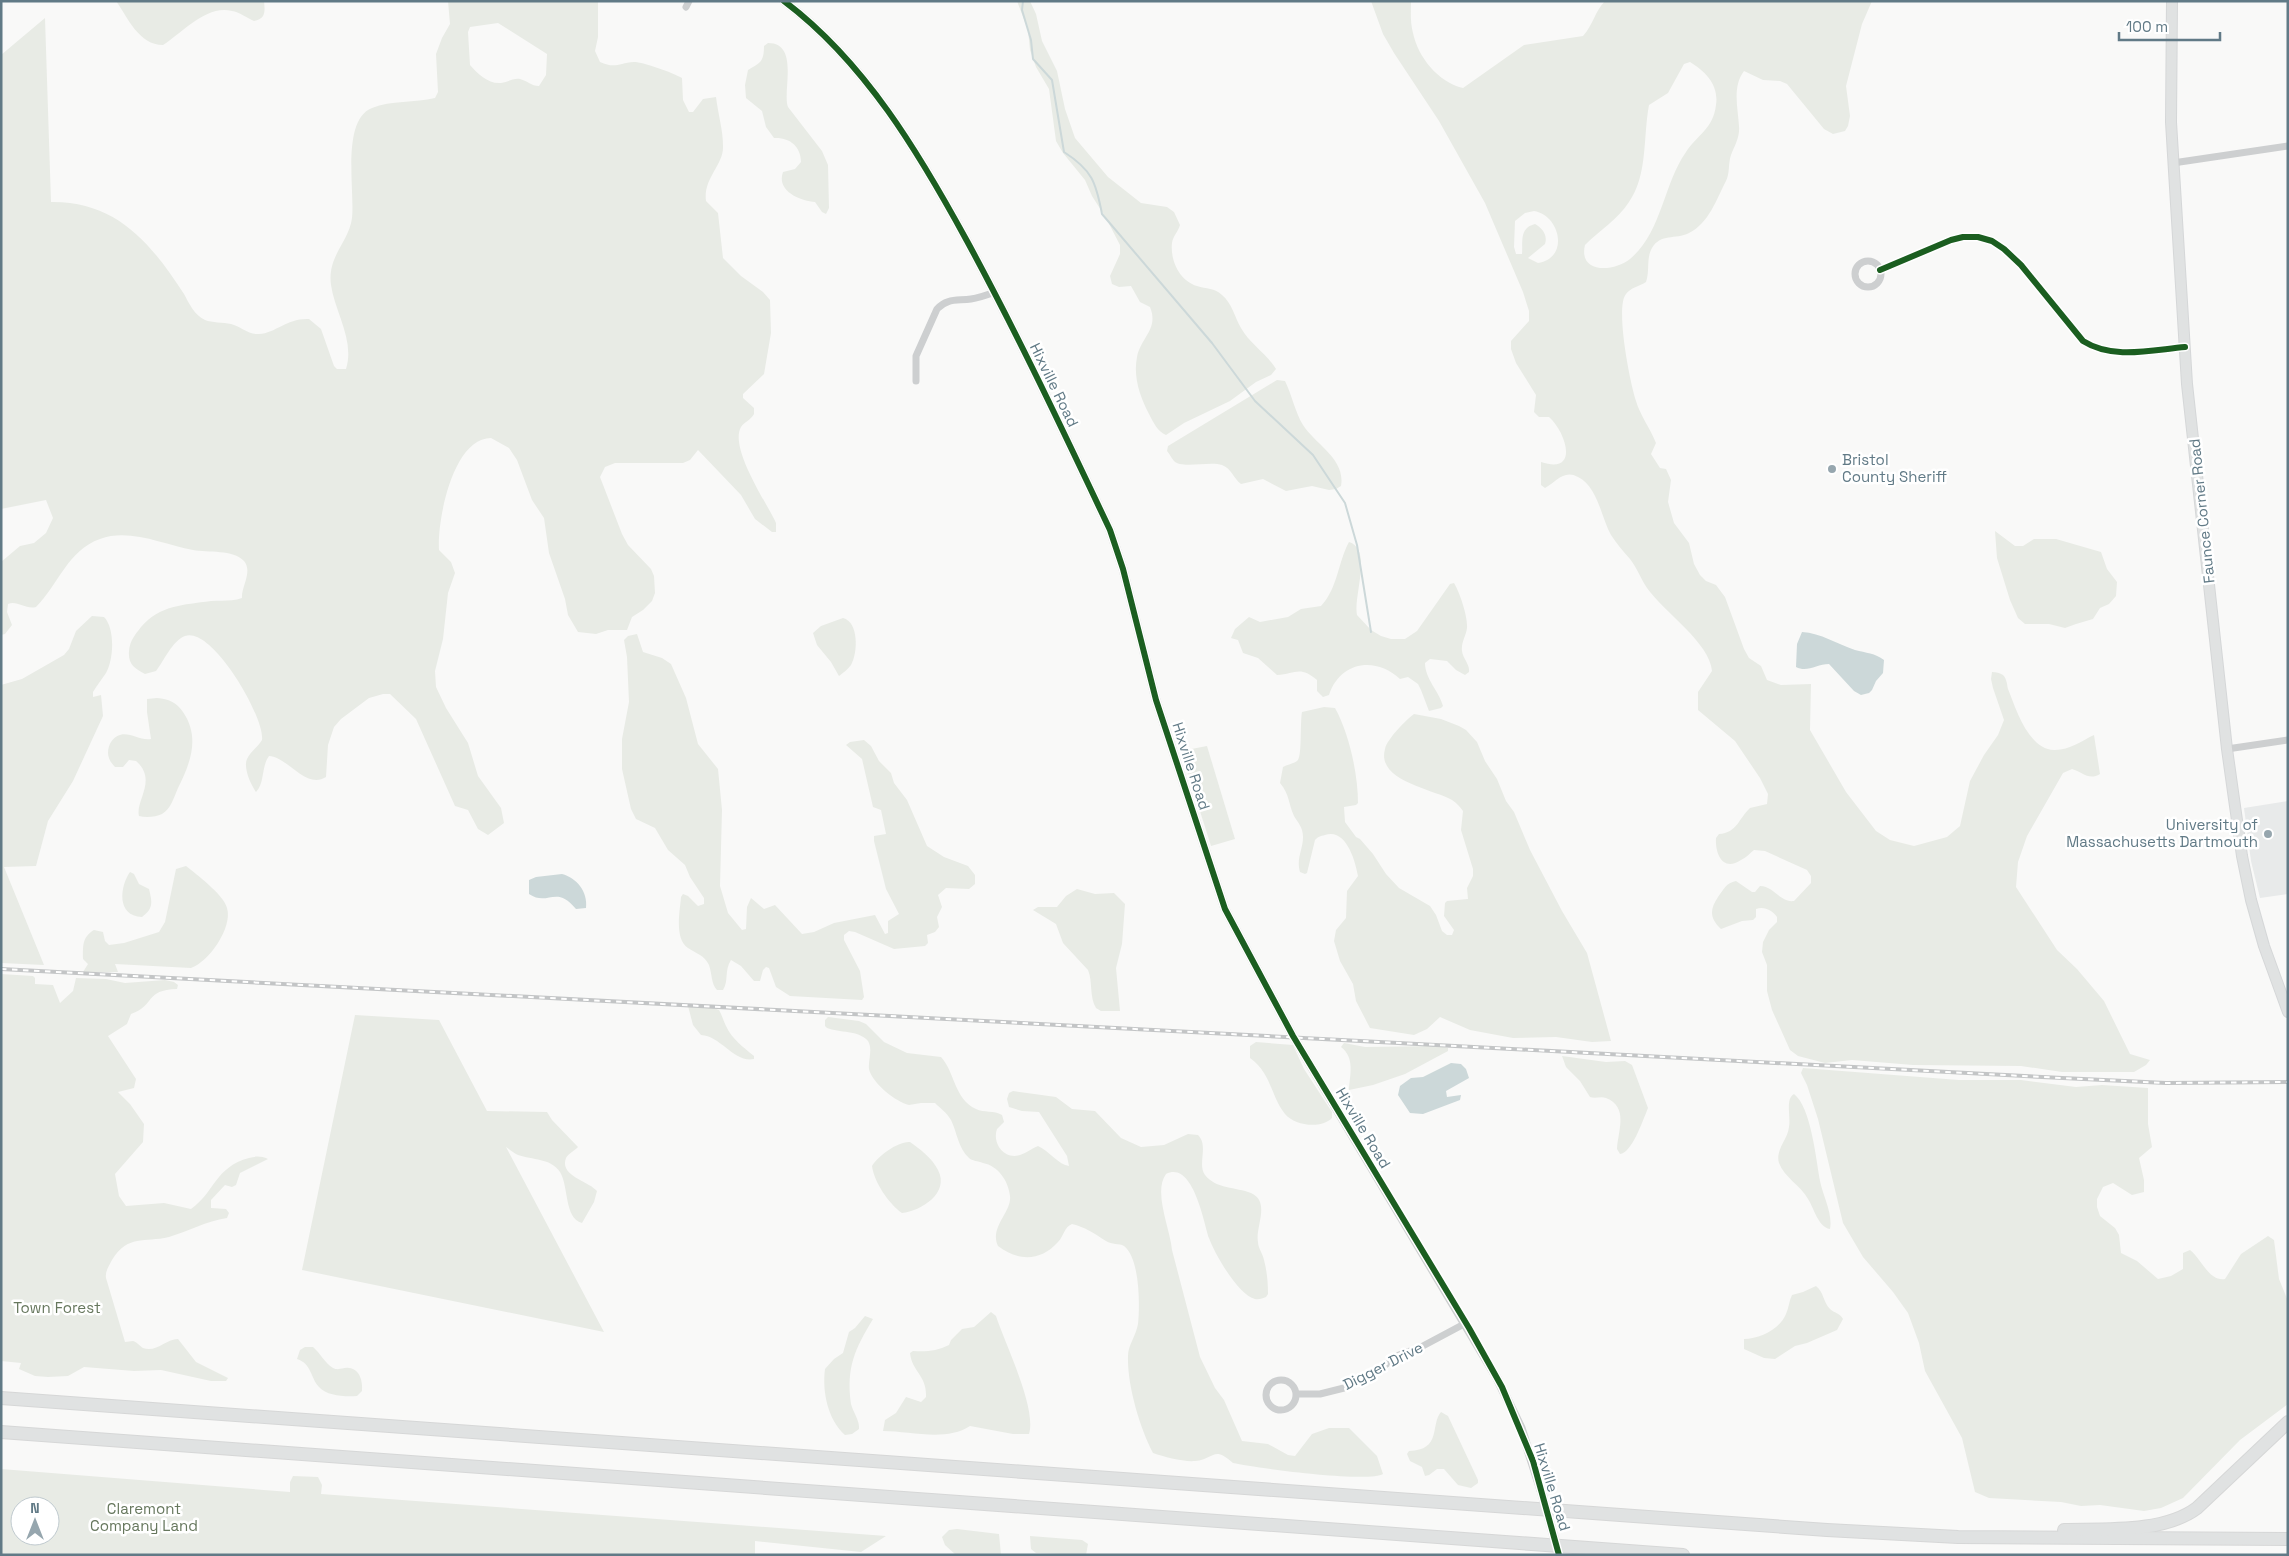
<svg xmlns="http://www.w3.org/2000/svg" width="2289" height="1556" font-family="'Space Grotesk',sans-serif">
	<rect width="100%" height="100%" fill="#f9f9f8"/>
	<path fill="#e8eaea" d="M2288 801V894L2260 898 2251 861 2244 808Z"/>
	<g fill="#e8ebe5" fill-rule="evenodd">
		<path d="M116 1H264C265 11 266 19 254 21 247 18 239 12 232 11 207 4 182 33 163 45 139 45 128 18 116 1Z"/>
		<path d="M448 1H598V37L595 51 600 62C615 69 619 63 634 62 643 62 674 73 682 78L683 100 689 112H693L703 99 716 97C718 114 723 130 723 146 724 165 703 178 706 201L718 213 723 258 741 276 763 292 770 300 771 333 764 374 743 394V398L754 408V414C751 420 744 422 741 427 729 448 767 503 776 523V532H772L755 519 741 495 698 450 690 460 683 463H615L605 467 600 477 622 534 628 545 651 569 654 576 655 593 652 601 643 610 632 617 627 630H608L596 634 578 632 568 615 565 599 549 553 544 518 532 500 517 460 509 448 491 438C453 438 437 520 439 550L451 562 455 573 448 593 443 639 435 671 436 687 446 708 468 743 478 776 501 808 504 823 488 835 478 829 468 810 455 806 416 719 390 694H383L369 698 341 719 334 727 328 745 326 777C306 790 288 757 269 756 261 767 265 783 256 792 251 785 243 768 247 759 250 752 258 747 262 740 265 717 212 626 185 636 172 641 164 661 156 671L145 674C134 668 128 664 129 651 130 640 135 635 141 627 160 605 183 605 211 601 222 600 232 602 242 598 241 587 253 572 244 561 233 549 208 553 193 550 164 545 130 528 100 539 68 550 58 585 36 607 26 610 17 600 8 604L7 612 12 625 5 634 1 635V562L20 546 34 543 46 533 53 518 46 500 1 509V55L45 18 51 202C116 201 151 243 184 294 189 303 194 315 205 320 212 323 223 322 231 324 240 326 249 335 259 334 276 333 287 318 309 319L321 329 334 366 337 369H346C355 340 335 313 331 285 327 256 349 242 352 218 355 191 341 120 372 108 391 100 415 103 435 98L438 92 436 54 442 38 450 24ZM498 23 547 54 546 75 539 86C531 86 528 81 520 79 513 78 508 82 501 83 488 84 478 74 470 65L468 32 470 27Z"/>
		<path d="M1017 1H1030L1036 14 1042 41 1057 71 1065 109 1075 138 1108 177 1141 203 1167 207 1174 212 1180 225C1178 232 1173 236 1172 243 1170 261 1180 281 1197 286 1206 289 1215 288 1222 295 1232 303 1235 318 1241 328 1250 344 1267 354 1276 369L1271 375 1256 382 1230 401 1184 423 1166 435C1158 432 1153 422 1149 414 1140 397 1133 377 1137 357 1141 337 1159 329 1150 307L1140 302 1131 286 1119 287 1112 284 1110 276 1120 254V245L1106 218 1092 196 1085 180 1063 153 1056 141 1049 89 1036 67 1030 50 1028 30Z"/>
		<path d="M1371 1H1411C1411 12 1410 22 1413 33 1418 57 1438 82 1463 88L1524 45 1583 36C1593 25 1595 11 1605 1H1872L1862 24 1846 86 1850 116 1848 126 1845 131 1833 134 1824 129 1787 84 1780 81 1763 80 1744 71C1732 87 1738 108 1739 126 1740 137 1735 145 1731 155 1728 164 1730 173 1726 181 1716 200 1709 223 1689 233 1675 240 1661 233 1652 248 1646 258 1650 271 1646 282 1640 286 1630 288 1626 294 1615 307 1630 383 1636 401 1640 415 1650 428 1656 443L1651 454 1660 468 1666 469 1671 480 1668 502 1674 523 1689 543 1694 564 1700 575 1706 581 1716 585 1725 597 1744 649 1749 658 1761 666 1767 680 1781 685 1811 684 1810 730 1846 792 1876 831 1890 840 1914 846 1947 837 1960 826 1970 781 1984 755 1998 735 2004 720 1993 688 1991 679 1992 672C1996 672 2000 673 2003 675 2007 679 2007 685 2008 689 2016 709 2029 751 2055 750 2070 750 2081 741 2094 735L2100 774C2089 781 2082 772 2072 769L2063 773 2027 836 2018 862 2016 887 2057 950 2077 969 2104 1001 2130 1054 2150 1060 2146 1065 2134 1072H2062L2021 1066 1913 1065 1852 1060 1825 1063 1798 1056 1790 1050 1772 1010 1767 991V965L1762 952 1763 942 1769 930 1777 922V917C1772 910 1764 906 1756 909V917L1753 920 1742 921 1721 929C1709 918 1710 909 1718 897 1724 889 1726 883 1736 881L1752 892H1755L1760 886C1774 886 1780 903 1794 901L1811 883V876L1807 870 1765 851 1754 850C1750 853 1746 858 1741 860 1723 872 1715 854 1716 838L1719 834C1737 833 1739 818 1750 808L1767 804 1768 794 1760 778 1735 741 1698 710V692L1712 671C1710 643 1664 612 1647 588 1641 579 1637 568 1630 559 1623 551 1617 544 1611 535 1601 517 1598 487 1578 477 1564 469 1556 482 1545 488L1541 485V462C1580 475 1566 432 1549 417H1539L1534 412 1536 395 1516 363 1511 349V341L1529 321V311L1523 292 1485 203 1439 121 1394 53 1383 34ZM1690 62C1706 72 1719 85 1716 105 1713 129 1698 134 1686 152 1663 185 1662 232 1630 259 1614 272 1578 274 1585 245 1599 231 1618 219 1629 202 1648 175 1643 137 1649 105L1668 93 1684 64ZM1534 211C1560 215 1570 258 1538 263L1528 258 1545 244C1548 235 1542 228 1535 224 1519 228 1523 242 1522 254H1516L1514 247 1515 221 1525 213Z"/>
		<path d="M768 43C800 43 782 92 788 107L822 151 828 165 829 208 826 214 822 212 815 202C800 201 776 191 783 172L795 169 801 162C801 146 789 137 774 138L766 127 762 111 746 98 745 85 748 70C760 63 764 62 764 46Z"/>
		<path d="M1277 380 1285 381C1292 395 1295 412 1303 425 1315 444 1346 459 1341 486L1336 489 1329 490 1312 486 1286 491 1263 479 1241 484C1233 478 1232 469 1222 465 1210 461 1181 469 1174 461 1171 458 1170 454 1167 451L1168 446Z"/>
		<path d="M1995 531 2015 546H2023L2034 539H2056L2101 552 2107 569 2117 582 2116 596 2109 604 2100 608 2093 619 2076 624 2065 628 2049 624H2025L2018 618 2010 600 1997 558Z"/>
		<path d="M1349 542C1373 549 1353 596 1357 615L1371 630 1381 636 1391 639H1405L1417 631 1450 584 1454 583C1460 593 1468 617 1467 628 1466 636 1461 642 1462 651 1463 659 1470 664 1469 672L1465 675 1456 670 1447 661 1430 659 1425 663C1425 679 1439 691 1443 706L1441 708 1429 711 1421 690 1418 684 1408 677 1400 679C1376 656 1340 661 1329 695L1323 697 1317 691V680C1300 665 1295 674 1277 675L1258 658 1243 653 1238 640 1231 638 1235 629 1249 617 1260 622 1288 617 1301 609 1321 606C1338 588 1338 562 1349 542Z"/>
		<path d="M92 616 104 617C115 628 114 659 106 673 102 679 97 685 93 692V697L101 695 103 716 73 781 48 821 36 866 4 867 44 965 1 963V685L22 679 64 655 69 649 76 631Z"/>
		<path d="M843 618C859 622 858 653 851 665 848 669 843 673 839 676L831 662 817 645 813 633 821 626Z"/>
		<path d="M637 634 643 652 662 658 671 664 686 698 698 744 718 769 722 810 720 886 728 913 742 930 746 929 747 907 751 898 764 909 775 905 802 934 814 932 834 923 875 915 885 934 888 933V921L899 914 886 889 874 841V836L886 834 881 810 873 807 862 759 846 745 850 742 864 740 871 746 879 761 891 773 894 783 907 800 927 846 944 857 968 866 975 875V884L969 889 946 888 938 895 942 907 937 917 939 927 935 932 927 935 928 943 925 946 894 949 855 932 849 931 844 935V940L860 971 864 997 862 1000 790 996 776 987 769 968 766 967 763 970 760 981H754L741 966 731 960C724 971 729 981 723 990H717C711 984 712 973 709 965 704 955 697 954 688 948 674 939 680 911 681 897L683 894 688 896 698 906 704 904V898L690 877 685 865 668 850 655 828 636 819 631 809 622 769V739L629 702 627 657 624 640 628 636Z"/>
		<path d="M157 698C169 699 176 702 183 712 200 737 191 762 178 788 174 797 171 809 162 814 156 817 146 818 139 816 135 801 158 780 136 761L129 760 123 767H115C111 763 108 758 108 753 108 749 109 745 111 742 123 725 138 742 151 739L147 712V699Z"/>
		<path d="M1324 707 1335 708C1349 733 1358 774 1358 803L1356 805 1344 807 1345 822 1356 837 1360 839 1373 854 1386 874 1399 888 1430 906 1436 915 1442 931 1447 935H1452L1454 930 1444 916 1445 903 1447 901 1468 899 1467 888 1473 876V869L1461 830 1463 811C1460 807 1457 803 1452 800 1433 789 1376 781 1385 749 1387 739 1406 720 1414 714L1441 719 1459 726 1466 730 1477 742 1485 761 1497 779 1506 801 1514 812 1530 850 1562 911 1587 953 1611 1041 1592 1042 1556 1037 1513 1038 1470 1030 1440 1017 1427 1029 1414 1035 1370 1028 1356 1001 1353 984 1340 961 1334 941 1336 930 1346 918 1347 891 1358 876C1355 860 1346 828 1325 835 1320 836 1318 837 1315 840L1307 873 1305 874 1300 872C1296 858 1303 850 1303 837 1303 827 1298 823 1294 816 1288 803 1290 795 1280 783L1283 767C1288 764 1294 764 1298 760 1302 754 1300 722 1302 712Z"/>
		<path d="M1207 746 1235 839 1211 846 1181 751Z"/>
		<path d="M186 866C197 875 224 895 227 908 233 927 209 962 191 968L115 964 118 972H83L88 964 83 959C83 946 82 937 94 930L103 932 105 941 109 945 124 943 159 932 165 922 176 869Z"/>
		<path d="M130 872 134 874 139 884 149 889C152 902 154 908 142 917 116 916 120 886 130 872Z"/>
		<path d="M1077 889 1095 894 1114 893 1125 904 1122 944 1116 968 1120 1011H1101L1096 1008C1089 996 1093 982 1088 970L1063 943 1056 924 1033 910 1038 907H1057L1066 896Z"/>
		<path d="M1 974 33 976 35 978V984L53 985 60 1003 73 991 76 978 106 979 125 983 165 980 174 982 178 985 177 989C144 990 156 1005 131 1014L127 1024 108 1036 136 1079 134 1088 118 1092 130 1104 144 1124 143 1142 115 1174 119 1196 126 1206 164 1203 191 1209C215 1192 215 1167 249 1158 256 1156 261 1156 268 1159L240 1173 236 1185 232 1187 225 1185 211 1200V1208L226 1209 229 1213 227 1218C206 1221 189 1231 169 1237 144 1243 128 1234 112 1260 109 1266 105 1271 106 1278L125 1342 133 1341C137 1342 140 1346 143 1348 156 1353 166 1339 178 1339L196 1362 228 1378 226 1381H211L161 1370 134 1371 84 1367 68 1376 48 1377 35 1376 19 1369 21 1363 1 1361Z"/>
		<path d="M688 1006H709L719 1010C722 1015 723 1020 726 1026 732 1039 743 1047 754 1056V1059C734 1063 721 1036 701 1035L693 1025Z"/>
		<path d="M355 1015 439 1020 487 1111 547 1112 552 1120 578 1147C574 1151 569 1153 566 1158 559 1176 589 1181 597 1191L594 1202 582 1223C564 1218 569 1187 560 1172 551 1158 532 1160 518 1155 514 1153 509 1149 506 1147L604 1332 302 1270Z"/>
		<path d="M828 1017 859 1021 866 1024 884 1042 907 1053 941 1057C955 1072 954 1099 976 1109 984 1113 994 1110 1002 1115L1004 1122 997 1129C992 1143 1004 1160 1020 1155 1027 1153 1032 1148 1038 1146 1049 1151 1059 1165 1069 1166L1067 1156 1039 1112 1022 1111 1009 1107 1007 1099 1009 1093 1013 1091 1056 1097 1072 1109 1095 1111 1121 1138 1141 1147 1164 1145 1188 1134 1198 1135C1209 1146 1197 1164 1205 1175 1216 1189 1236 1187 1251 1193 1271 1202 1255 1227 1258 1242 1258 1248 1263 1254 1264 1260 1267 1271 1268 1283 1268 1294L1266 1297C1263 1298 1259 1300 1255 1299 1239 1296 1214 1253 1209 1238 1204 1223 1193 1160 1166 1174 1153 1192 1170 1228 1172 1250L1200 1357 1215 1388 1224 1400 1242 1441 1268 1444 1288 1455 1295 1456 1312 1434 1329 1428H1349L1377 1456 1383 1474C1368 1483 1256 1468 1233 1463 1213 1445 1215 1459 1195 1461 1183 1462 1165 1457 1153 1453 1140 1428 1127 1385 1128 1356 1128 1345 1136 1336 1138 1324 1140 1306 1140 1258 1124 1246 1119 1243 1112 1245 1106 1241 1095 1234 1085 1227 1072 1224 1064 1227 1064 1236 1058 1242 1041 1261 1019 1262 998 1246 989 1227 1012 1212 1010 1196 1008 1180 998 1166 983 1163 978 1161 972 1161 969 1158 958 1148 957 1132 951 1120 947 1113 940 1108 935 1103H921L909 1105C896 1102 872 1083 869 1069 868 1060 873 1049 868 1041 859 1030 839 1033 827 1028L825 1026V1020Z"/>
		<path d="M1256 1042 1293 1045 1304 1069 1332 1112V1118C1321 1129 1295 1126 1285 1114 1270 1095 1272 1074 1250 1058V1046Z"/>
		<path d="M1344 1043 1365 1047 1438 1046 1448 1048V1051L1405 1074 1373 1085 1349 1090C1350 1074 1355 1058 1341 1047Z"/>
		<path d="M1562 1056 1606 1062 1625 1061 1632 1065 1648 1108C1643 1120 1632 1153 1620 1154L1617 1149C1618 1131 1629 1107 1606 1098 1601 1096 1595 1099 1590 1097L1580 1081 1566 1067Z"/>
		<path d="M1803 1068 1959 1080H2021L2076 1087 2102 1085 2148 1088V1124L2152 1147 2139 1158 2144 1180V1192L2132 1195 2113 1183 2103 1187 2097 1199V1207L2100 1216 2115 1228 2119 1235 2121 1253 2137 1261 2158 1279 2171 1276 2183 1269V1253L2190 1250C2201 1258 2209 1282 2225 1279L2241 1254 2268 1236 2274 1240 2279 1279 2288 1301V1404L2240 1440 2183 1498 2161 1508 2144 1511 2100 1505 2081 1506 2061 1502 1989 1498 1975 1492 1962 1438 1925 1371 1919 1343 1908 1313 1893 1292 1863 1257 1843 1223 1818 1119 1807 1085 1801 1073Z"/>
		<path d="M1794 1094C1811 1107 1816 1159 1820 1181 1823 1196 1833 1214 1830 1229 1818 1227 1814 1208 1808 1199 1801 1186 1784 1177 1779 1163 1775 1150 1788 1139 1789 1127 1791 1117 1785 1099 1794 1094Z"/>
		<path d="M910 1142C920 1149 932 1158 938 1170 950 1193 921 1211 902 1213 889 1204 874 1182 872 1166 878 1156 898 1141 910 1142Z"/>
		<path d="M1816 1286C1824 1292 1823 1302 1830 1309 1834 1313 1840 1313 1843 1319L1837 1330 1807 1343 1795 1346 1775 1359 1764 1358 1744 1349V1339C1760 1339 1780 1329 1786 1314 1789 1307 1789 1301 1792 1295L1803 1292Z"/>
		<path d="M991 1312 996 1316C1005 1344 1037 1408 1029 1434H1013L970 1426C946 1442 910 1431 883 1431L885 1420 896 1413 906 1397 921 1402 926 1397C927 1375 912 1372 910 1353L913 1351C926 1352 937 1351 949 1345L951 1340 962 1329 974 1327Z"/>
		<path d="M865 1316 873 1319C855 1349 846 1367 851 1404 853 1412 860 1421 859 1429L852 1434 845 1435C828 1420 822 1392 825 1369L834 1359 843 1353 849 1332 855 1328Z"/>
		<path d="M305 1347H313C320 1353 325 1363 333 1368 339 1371 343 1367 349 1368 360 1369 363 1382 362 1391L357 1396C345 1397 327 1396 319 1387 310 1377 312 1364 297 1359L300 1350Z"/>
		<path d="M1441 1412 1448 1416 1478 1480V1483L1471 1488 1458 1485 1444 1469H1437L1429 1475 1425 1476 1422 1467 1410 1461 1407 1454 1409 1451C1442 1450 1430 1425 1441 1412Z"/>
		<path d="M1 1469 290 1492V1482L293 1476 318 1477 322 1485 321 1494 886 1536 861 1552 755 1541V1555H1ZM20 1506H50V1536H20Z"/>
		<path d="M957 1529 999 1534 1001 1555H956L945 1545 942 1537 949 1530Z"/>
		<path d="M1030 1536 1082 1540 1088 1544 1086 1555 1036 1553 1031 1549Z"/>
	</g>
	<g fill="#ccd8d9">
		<path d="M1802 632C1821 633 1837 644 1855 650 1866 653 1875 653 1884 660L1883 673 1876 681 1872 690 1869 693 1861 695 1854 691 1829 664C1817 664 1807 673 1796 667L1797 644Z"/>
		<path d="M562 874C577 878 588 892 586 908L576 909C556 884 548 907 529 894V880L536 877Z"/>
		<path d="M1451 1063 1461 1064 1466 1069 1469 1078 1446 1091 1447 1097 1461 1095 1460 1100 1423 1114 1410 1113 1398 1095 1400 1086 1411 1078 1423 1077Z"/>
	</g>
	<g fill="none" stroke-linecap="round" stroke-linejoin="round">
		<path stroke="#ccd8d9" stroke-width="2" d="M1023 1 1022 10 1031 40 1033 59 1052 80 1064 152C1092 170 1096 182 1102 214L1212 343 1255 401 1313 455 1345 503 1357 545 1371 632"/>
		<defs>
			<path id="secondary" d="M2172 1 2171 122 2187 384 2227 749 2242 856 2251 900 2264 946 2288 1012"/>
			<g id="motorway">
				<path d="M1 1398 1827 1530 1958 1537 2288 1539"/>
				<path d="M1 1432 1683 1555"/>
				<path d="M2064 1530C2105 1529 2164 1533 2197 1508L2288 1422"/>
			</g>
		</defs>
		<use href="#secondary" stroke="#d5d7d8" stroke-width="12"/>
		<use href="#motorway" stroke="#d6d7d7" stroke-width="14"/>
		<g stroke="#cdcfd0" stroke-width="7">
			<path d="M686 7 689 1"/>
			<path d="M2173 163 2288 146"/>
			<circle cx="1868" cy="274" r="13"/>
			<path d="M1880 270 1951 240 1963 237H1978L1992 241 2004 249 2021 265 2083 341C2113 360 2151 350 2185 347"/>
			<path d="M916 381V356L937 309C947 298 957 301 971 299 979 298 987 295 995 292"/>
			<path d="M2227 749 2288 740"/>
			<circle cx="1281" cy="1395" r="15"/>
			<path d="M1297 1394H1320L1344 1388 1370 1376 1399 1355 1421 1347 1466 1323"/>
		</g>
		<path stroke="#cdcfd0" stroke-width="9" d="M784 1C865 62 919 153 967 241 1018 335 1064 433 1110 530L1123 569 1156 700 1225 909 1293 1036 1497 1378 1521 1428 1541 1490"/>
		<use href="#secondary" stroke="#e0e2e2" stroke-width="10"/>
		<use href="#motorway" stroke="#e0e2e2" stroke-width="12"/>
		<defs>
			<path id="rail" d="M1 969 2042 1077 2166 1083 2288 1082"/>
		</defs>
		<use href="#rail" stroke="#c3c5c6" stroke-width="4"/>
		<use href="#rail" stroke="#fff" stroke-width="2" stroke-dasharray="5.5" stroke-linecap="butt"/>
		<path stroke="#cdcfd0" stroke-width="9" d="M1541 1490 1559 1555"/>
		<defs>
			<g id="cycleway">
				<path d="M784 1C865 62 919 153 967 241 1018 335 1064 433 1110 530L1123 569 1156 700 1225 909 1293 1036 1469 1328 1502 1387 1533 1461 1559 1555"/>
				<path d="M1880 270 1951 240 1963 237H1978L1992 241 2004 249 2021 265 2083 341C2113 360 2151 350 2185 347"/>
			</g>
		</defs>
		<use href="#cycleway" stroke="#fff" stroke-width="9"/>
		<use href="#cycleway" stroke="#1b5e20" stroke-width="6"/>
	</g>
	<g fill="#96a6ae" stroke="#fff" stroke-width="2">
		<circle cx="1832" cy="469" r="5"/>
		<circle cx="2268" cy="834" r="5"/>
	</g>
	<g text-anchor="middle" stroke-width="5" stroke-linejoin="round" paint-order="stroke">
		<g font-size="15" fill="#617a86" stroke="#fff">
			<text transform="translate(1054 385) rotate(64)" y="5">Hixville Road</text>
			<text transform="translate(2202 511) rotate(-96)" y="5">Faunce Corner Road</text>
			<text transform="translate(1191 766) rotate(72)" y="5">Hixville Road</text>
			<text transform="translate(1363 1128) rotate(59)" y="5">Hixville Road</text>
			<text transform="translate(1383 1366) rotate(-27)" y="5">Digger Drive</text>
			<text transform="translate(1552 1487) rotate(73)" y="5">Hixville Road</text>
		</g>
		<g font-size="15" fill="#617a86" stroke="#fff" text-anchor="start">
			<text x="1842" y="465">Bristol<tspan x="1842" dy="17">County Sheriff</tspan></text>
			<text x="2258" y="830" text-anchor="end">University of<tspan x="2258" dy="17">Massachusetts Dartmouth</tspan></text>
		</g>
		<g font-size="15" fill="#66775d" stroke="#fff">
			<text x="57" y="1313">Town Forest</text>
			<text x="144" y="1514">Claremont<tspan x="144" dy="17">Company Land</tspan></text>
		</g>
	</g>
	<rect width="2289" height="1556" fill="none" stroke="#617a86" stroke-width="5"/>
	<g transform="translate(35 1521)"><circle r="24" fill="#ffffff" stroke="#c0cacf"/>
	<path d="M0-4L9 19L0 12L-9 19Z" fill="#96a6ae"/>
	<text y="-8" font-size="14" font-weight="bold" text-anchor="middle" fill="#617a86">N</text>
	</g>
	<path d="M2119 32v8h101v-8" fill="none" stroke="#617a86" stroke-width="2.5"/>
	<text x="2126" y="32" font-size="15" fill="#617a86" stroke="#ffffff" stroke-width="4" paint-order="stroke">100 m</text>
</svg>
